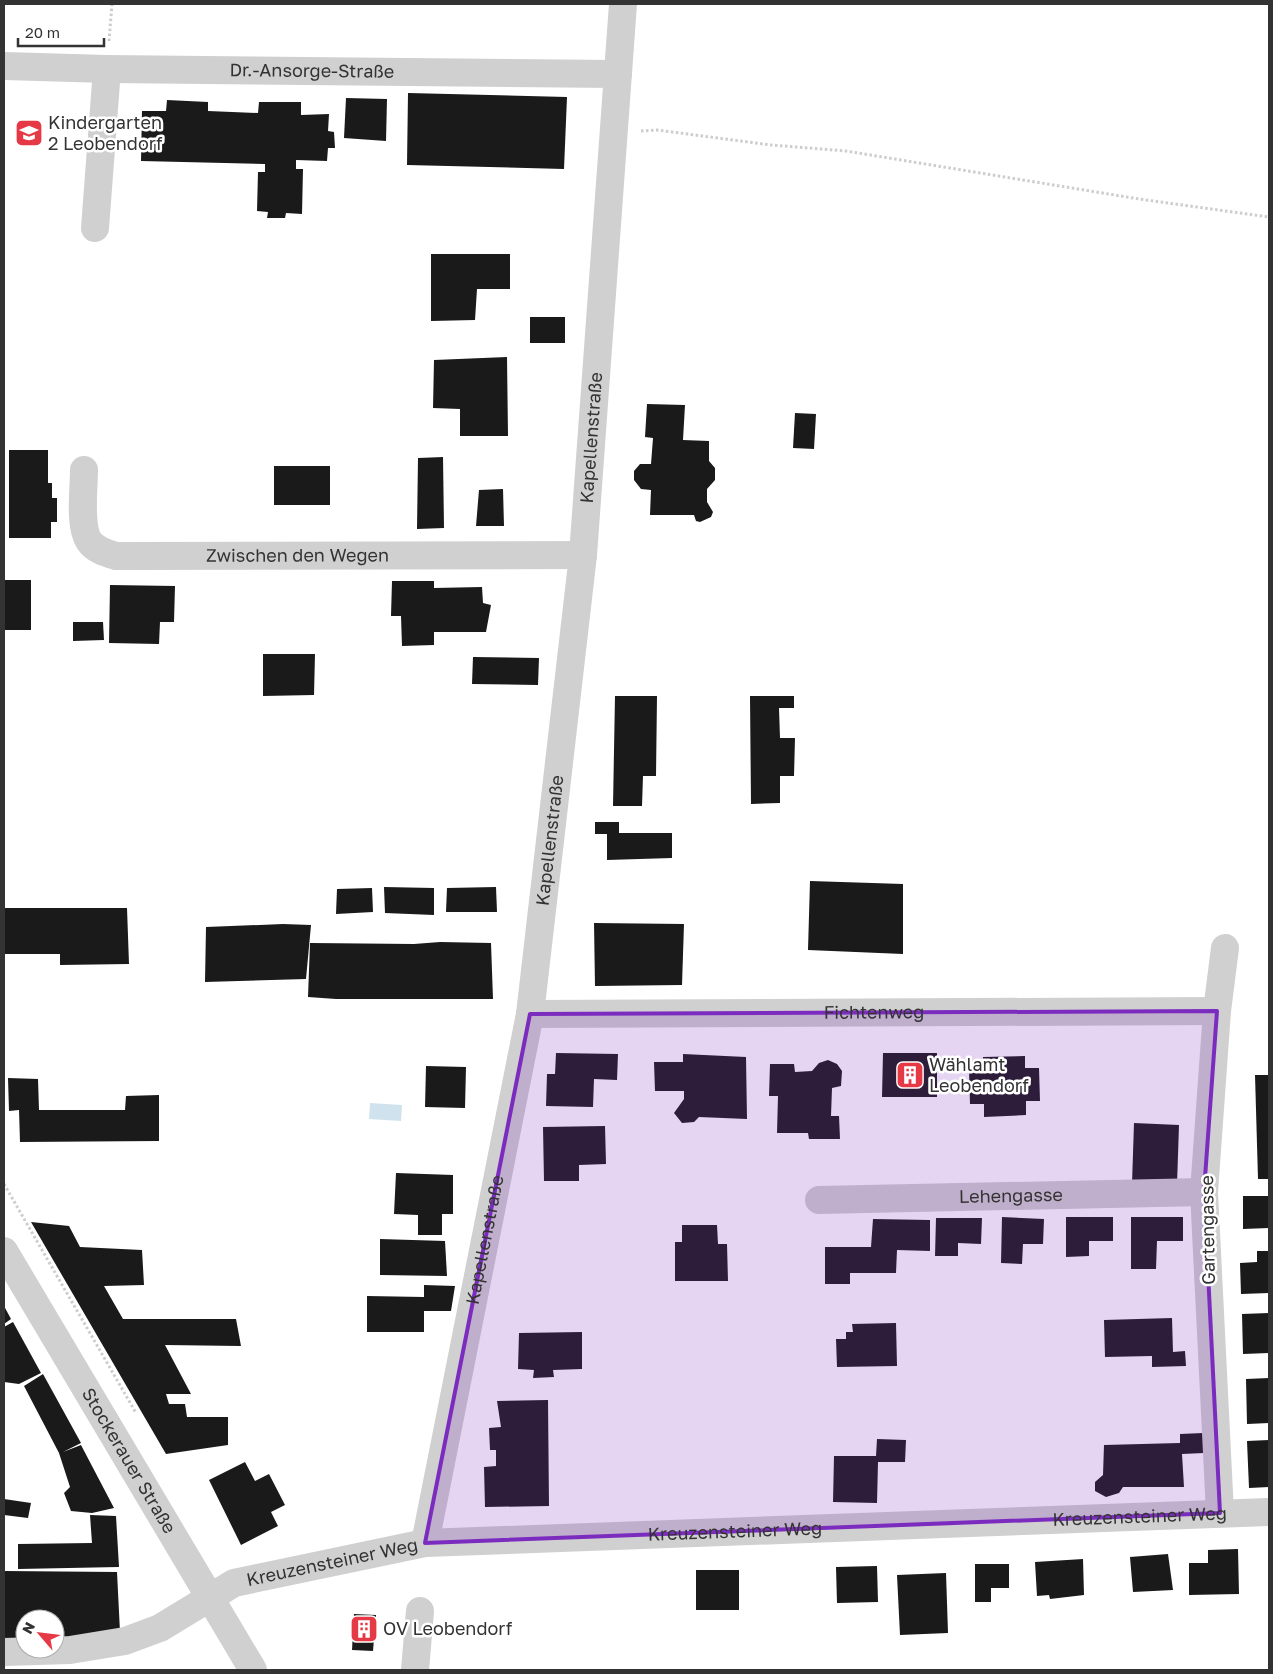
<svg xmlns="http://www.w3.org/2000/svg" width="1273" height="1674" font-family="'Golos Text',sans-serif">
	<rect width="100%" height="100%" fill="#fff"/>
	<path fill="#cfe2ee" d="M370 1103 402 1105 401 1121 369 1119Z"/>
	<g fill="#1a1a1a">
		<path d="M408 93 567 97 564 169 407 165Z"/>
		<path d="M346 98 387 99 386 141 344 138Z"/>
		<path d="M167 100 208 102V111L258 113 259 102H301V115L329 114 328 131 334 132 335 148H328L327 161 296 160V169H303L302 214 286 213 285 218H267L268 212 257 211 258 172H265V164L141 161 142 111H166Z"/>
		<path d="M431 254H510V289H477L475 320 431 321Z"/>
		<rect x="530" y="317" width="35" height="26"/>
		<path d="M507 357 508 436H460V409L433 408 434 360Z"/>
		<path d="M647 404 685 405 683 440 709 441V461L715 468V480L707 489V502L713 512 711 517 700 522 696 521 694 515H650L651 490 641 489 634 480V471L640 464H651L653 438 645 437Z"/>
		<path d="M795 413 816 414 814 449 793 448Z"/>
		<path d="M9 450H48V483H52V498H57V522H51V538H9Z"/>
		<path d="M443 457 444 528 417 529 418 458Z"/>
		<rect x="274" y="466" width="56" height="39"/>
		<path d="M503 489 504 526H476L479 490Z"/>
		<rect x="4" y="580" width="27" height="50"/>
		<path d="M392 581H434V588L482 587 483 603 491 605 486 632H434V645L402 646 401 616H391Z"/>
		<path d="M110 585 175 586 174 622H160L159 644 109 643Z"/>
		<path d="M73 622H103L104 640 73 641Z"/>
		<path d="M263 654H315L314 695 263 696Z"/>
		<path d="M473 657 539 658 538 685 472 684Z"/>
		<path d="M615 696H657L656 776H643L642 806H613Z"/>
		<path d="M750 696H794V708H779L780 738H795L794 776H780V803L751 804Z"/>
		<path d="M595 822H619V833H672V858L607 860V834H595Z"/>
		<path d="M810 881 903 884V954L808 950Z"/>
		<path d="M384 887 434 888V915L385 913Z"/>
		<path d="M496 887 497 912H446L447 888Z"/>
		<path d="M372 888 373 912 336 914 337 889Z"/>
		<path d="M4 908H127L129 964 60 965V954H4Z"/>
		<path d="M594 923 684 924 682 985 595 986Z"/>
		<path d="M283 924 311 925 306 979 205 982 206 927Z"/>
		<path d="M440 942 491 943 493 999H336L308 997 310 943 414 944Z"/>
		<path d="M556 1053 618 1054 617 1080 594 1079 593 1107 546 1106 547 1074H555Z"/>
		<path d="M883 1053H937V1097H882Z"/>
		<path d="M683 1054 746 1057 747 1119 699 1117 694 1122 682 1123 674 1113 684 1099V1091H655L654 1062H683Z"/>
		<path d="M1025 1056V1068H1039L1040 1101H1026V1115L984 1117V1104H970L969 1070 983 1069V1057Z"/>
		<path d="M828 1060 837 1064 842 1071 841 1086 832 1088 831 1116H839L840 1139H809L808 1133H777L778 1096H769L770 1064H794L795 1072 812 1071 819 1063Z"/>
		<path d="M426 1066 466 1067 465 1108 425 1107Z"/>
		<path d="M1255 1075H1269V1179H1258Z"/>
		<path d="M8 1078 38 1079 39 1110H125L126 1096 159 1095V1141L20 1142 19 1110 9 1111Z"/>
		<path d="M1134 1123 1179 1125 1177 1185 1132 1184Z"/>
		<path d="M605 1126 606 1164 579 1165V1181H544L543 1127Z"/>
		<path d="M396 1173 453 1175V1214H442V1235H418V1215L394 1214Z"/>
		<path d="M1243 1196H1269V1228L1243 1229Z"/>
		<path d="M1002 1217 1044 1219 1043 1244H1023L1022 1264 1001 1263Z"/>
		<path d="M1066 1217H1113V1241H1089V1256L1066 1257Z"/>
		<path d="M1131 1217H1183V1241H1157L1156 1269H1131Z"/>
		<path d="M936 1218H982L981 1244 958 1243V1256H935Z"/>
		<path d="M873 1219 930 1220V1251L897 1250 896 1273H850V1284H825V1247H871Z"/>
		<path d="M31 1222 69 1226 80 1247 142 1250 144 1285 104 1286 123 1319H236L241 1346 165 1345 191 1394H166L169 1404H185L187 1417H228V1445L166 1454Z"/>
		<path d="M682 1225H717L718 1244H727L728 1281H675V1242H682Z"/>
		<path d="M380 1239 445 1241 447 1276 380 1275Z"/>
		<path d="M1257 1251H1269V1293L1241 1294 1240 1263 1257 1262Z"/>
		<path d="M424 1285 455 1286 451 1311H424V1332H367V1296L424 1297Z"/>
		<path d="M4 1306 11 1319 4 1324Z"/>
		<path d="M1269 1313V1353L1243 1354 1242 1314Z"/>
		<path d="M1172 1318 1173 1352 1185 1351 1186 1366 1152 1367V1356L1105 1357 1104 1320Z"/>
		<path d="M13 1322 41 1373 19 1384 4 1382V1327Z"/>
		<path d="M896 1323 897 1366 837 1367 836 1339H846V1332H853L852 1324Z"/>
		<path d="M582 1332V1369L553 1370 554 1377 533 1378 534 1370 518 1369 519 1333Z"/>
		<path d="M43 1374 81 1443 63 1452 81 1445 114 1508 92 1513 71 1511 64 1493 70 1487 59 1453 24 1386Z"/>
		<path d="M1269 1378V1423L1247 1424 1246 1379Z"/>
		<path d="M548 1400 549 1506 485 1507 484 1467 496 1466V1450H490L489 1428 501 1427 497 1401Z"/>
		<path d="M1203 1433 1204 1453 1182 1454 1184 1487H1123L1119 1493 1106 1497 1095 1491V1482L1103 1475 1104 1445 1180 1443V1434Z"/>
		<path d="M877 1439 906 1440 905 1462H878L877 1503 833 1502 834 1456H876Z"/>
		<path d="M1269 1440V1487L1249 1488 1247 1441Z"/>
		<path d="M245 1462 255 1481 269 1474 285 1505 271 1512 278 1526 241 1545 209 1480Z"/>
		<path d="M4 1499 31 1503 28 1518 4 1515Z"/>
		<path d="M90 1515 116 1516 119 1567 18 1569V1544L92 1543Z"/>
		<path d="M1238 1549 1239 1594 1189 1595V1563H1208V1550Z"/>
		<path d="M1168 1554 1173 1590 1133 1592 1130 1557Z"/>
		<path d="M1083 1559 1084 1595 1050 1599 1049 1595 1037 1596 1035 1562Z"/>
		<path d="M975 1564H1009V1588H991V1602H975Z"/>
		<path d="M877 1566 878 1602 837 1603 836 1567Z"/>
		<rect x="696" y="1570" width="43" height="40"/>
		<path d="M4 1571 117 1572 120 1632 55 1639V1619H25V1640L4 1641Z"/>
		<path d="M946 1573 948 1633 900 1635 897 1575Z"/>
		<path d="M354 1614 376 1615 373 1651 352 1650Z"/>
	</g>
	<g fill="none" stroke-linecap="round" stroke-linejoin="round">
		<g stroke="#cdcdcd" stroke-width="3" stroke-dasharray="2.5 2.5" stroke-linecap="butt">
			<path d="M109 41 112 4"/>
			<path d="M641 131 657 130 771 145 846 151 1139 199 1269 217"/>
			<path d="M4 1184 136 1413"/>
		</g>
		<g stroke="#d0d0d0" stroke-width="28">
			<path id="s1" d="M4 66 107 69 618 74"/>
			<path d="M95 228 107 69"/>
			<path id="s2" d="M84 470C84 489 79 526 89 541 95 550 106 553 116 556L583 555"/>
			<path id="s3" d="M530 1014 1217 1011"/>
			<path id="s4" d="M819 1200 1204 1192"/>
			<path id="s5" d="M4 1251 253 1670"/>
			<path d="M1220 1513 1204 1192 1217 1011 1225 948"/>
			<path id="s6" d="M425 1543 530 1014 583 555 623 4"/>
			<path id="s7" d="M4 1652 70 1650 125 1641 160 1628 234 1583 425 1543 1269 1512"/>
			<path d="M415 1670 420 1611"/>
		</g>
	</g>
	<path fill="#7b2cbf" fill-opacity="0.2" stroke="#7b2cbf" stroke-width="4" stroke-linejoin="round" d="M1217 1011 1204 1192 1220 1513 425 1543 530 1014Z"/>
	<defs>
		<symbol id="school-square" viewBox="-11 -11 22 22"><rect x="-9" y="-9" width="18" height="18" rx="4" fill="#e63946" stroke="#fff"/><path d="M0-5L7-2L0 1L-7-2ZM-4 1L0 2.5L4 1V4Q0 6-4 4Z" fill="#fff"/></symbol>
		<symbol id="building-square" viewBox="-11 -11 22 22"><rect x="-9" y="-9" width="18" height="18" rx="4" fill="#e63946" stroke="#fff"/><path d="M-4-6H4V6H1V3H-1V6H-4ZM-2.5-4.3h1.7v1.8h-1.7ZM.8-4.3h1.7v1.8H.8ZM-2.5-1h1.7V.8h-1.7ZM.8-1h1.7V.8H.8Z" fill="#fff"/></symbol>
	</defs>
	<g fill-rule="evenodd">
		<use href="#school-square" x="13" y="117" width="32" height="32"/>
		<use href="#building-square" x="894" y="1059" width="32" height="32"/>
		<use href="#building-square" x="348" y="1613" width="32" height="32"/>
	</g>
	<g text-anchor="middle" stroke-width="5" stroke-linejoin="round" paint-order="stroke">
		<g font-size="18" fill="#333" stroke="#fff">
			<text dy="6" stroke="none"><textPath href="#s1" startOffset="308">Dr.-Ansorge-Straße</textPath></text>
			<text dy="6" stroke="none"><textPath href="#s6" startOffset="1119">Kapellenstraße</textPath></text>
			<text dy="6" stroke="none"><textPath href="#s2" startOffset="285">Zwischen den Wegen</textPath></text>
			<text dy="6" stroke="none"><textPath href="#s6" startOffset="714">Kapellenstraße</textPath></text>
			<text dy="6" stroke="none"><textPath href="#s3" startOffset="344">Fichtenweg</textPath></text>
			<text dy="6" stroke="none"><textPath href="#s4" startOffset="192">Lehengasse</textPath></text>
			<text transform="translate(1208 1230) rotate(-91)" y="6">Gartengasse</text>
			<text dy="6" stroke="none"><textPath href="#s6" startOffset="309">Kapellenstraße</textPath></text>
			<text dy="6" stroke="none"><textPath href="#s5" startOffset="244">Stockerauer Straße</textPath></text>
			<text dy="6" stroke="none"><textPath href="#s7" startOffset="1156">Kreuzensteiner Weg</textPath></text>
			<text dy="6" stroke="none"><textPath href="#s7" startOffset="751">Kreuzensteiner Weg</textPath></text>
			<text dy="6" stroke="none"><textPath href="#s7" startOffset="346">Kreuzensteiner Weg</textPath></text>
		</g>
		<g font-size="18" fill="#333" stroke="#fff" text-anchor="start">
			<text x="48" y="129">Kindergarten<tspan x="48" dy="21">2 Leobendorf</tspan></text>
			<text x="929" y="1071">Wählamt<tspan x="929" dy="21">Leobendorf</tspan></text>
			<text x="383" y="1635">OV Leobendorf</text>
		</g>
	</g>
	<rect width="1273" height="1674" fill="none" stroke="#333333" stroke-width="10"/>
	<g transform="translate(40 1634) rotate(298)"><circle r="24" fill="#ffffff" stroke="#adadad"/>
	<path d="M0-4L9 19L0 12L-9 19Z" fill="#e63946"/>
	<text y="-8" font-size="14" font-weight="bold" text-anchor="middle" fill="#333333">N</text>
	</g>
	<path d="M18 38v8h86v-8" fill="none" stroke="#333333" stroke-width="2.5"/>
	<text x="25" y="38" font-size="15" fill="#333333" stroke="#ffffff" stroke-width="4" paint-order="stroke">20 m</text>
</svg>
